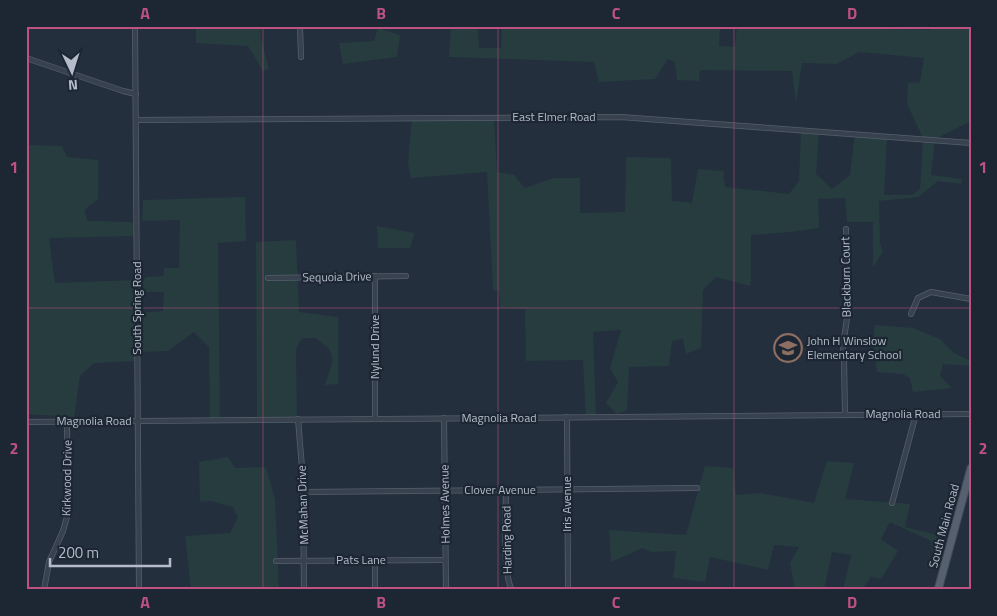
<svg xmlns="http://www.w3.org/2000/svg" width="997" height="616" font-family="'Titillium Web',sans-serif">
	<rect width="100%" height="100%" fill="#242f3e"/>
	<g fill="#263c3f">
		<path d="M196 26H260L261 39 269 69 263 71 248 46 196 43Z"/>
		<path d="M451 26H478L479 48H501L502 26H563L596 28 597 26H720L719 46 735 47 737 26H881V29L930 30V26H971V121L935 139 931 175 962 179 961 184 938 181 918 197 879 201 880 243 883 251 873 268V222H847L845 198 818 199 819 228 790 232 751 235V281L750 286 716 277 703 290 701 348 686 354 683 339 672 341 669 366 629 367 627 410 617 414 606 403 618 382 610 368 621 330 593 332 596 417H586L583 360 526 361 525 309 500 308 499 291 493 290 487 172 411 178 408 163 412 118 494 117 497 172 514 175 525 188 553 178H580V213L625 212 626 157 671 158 672 201 692 203 698 169 723 171 725 187 789 194 799 181 801 130 819 131 816 174 832 189 850 175 855 133 887 135 884 195H912L920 189 923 138 907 104 908 83 920 82 924 58 859 52 837 64 802 63 796 103 792 71 700 70 699 81 677 80 675 63 668 59 655 79 599 82 594 62 449 57Z"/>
		<path d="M378 28 400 35 397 57 343 64 339 43 374 41Z"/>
		<path d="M26 145 62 146 67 157 98 160V199L84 210 88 221 132 222 137 236 49 238 55 283 137 280 138 313 163 311 164 292H145L141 283 146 277 163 276 164 268H179L180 220 142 221 143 200 245 197 246 241 218 243 220 421H210L209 347 194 332 168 351 138 352V361L94 363 80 376 74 417 26 414Z"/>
		<path d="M377 226 415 233 410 248H378Z"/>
		<path d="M296 240 299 312 338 317V384L325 385 333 360 329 349 316 338H302L296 349 297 420H257L256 242Z"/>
		<path d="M875 325 913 328 940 339 954 353 971 361V366L943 364 940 376 952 388 913 392 910 378 903 374 877 372 873 343Z"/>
		<path d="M228 457 235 468 266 467 275 499 279 590H191L185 536 230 533 238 517 233 507 211 501 200 502 199 462Z"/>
		<path d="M827 461 854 463 845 499 910 504 905 527 942 536 936 560 933 559 931 541 890 522 881 539 898 551 881 579 871 577 864 587 868 590H843L851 555 832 552 824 590 795 589 790 563 799 547 774 545 768 570 710 557 705 582 673 578 676 551 651 552 643 548 611 562 609 530 686 535 705 466 733 468 736 495 760 493 814 503Z"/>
	</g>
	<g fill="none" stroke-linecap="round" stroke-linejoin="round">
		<defs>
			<g id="minor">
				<path d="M135 26 139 590"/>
				<path d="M300 26 301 57"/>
				<path d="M26 58 123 91 136 94"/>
				<path d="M136 120 621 117 971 143"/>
				<path d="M375 276V419"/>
				<path d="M268 278 406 276"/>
				<path d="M911 314 918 298 931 292 971 299"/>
				<path d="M845 415 844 359 843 346 847 318 846 229"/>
				<path d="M567 417 568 590"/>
				<path d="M444 418 446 590"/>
				<path d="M298 419 303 480 304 590"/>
				<path d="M26 422 971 414"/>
				<path d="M506 490C506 511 502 573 512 590"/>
				<path d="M303 492 697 488"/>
				<path d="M892 503 916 414"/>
				<path d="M276 561 445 560"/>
				<path d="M44 590 49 562 63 531 68 513 67 421"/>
				<path d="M375 590V560"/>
			</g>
			<path id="primary" d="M938 590 971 468"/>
		</defs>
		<use href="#minor" stroke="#565f6c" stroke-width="6"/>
		<use href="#primary" stroke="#414a57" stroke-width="9"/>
		<use href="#minor" stroke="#38414e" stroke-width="4.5"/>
		<use href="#primary" stroke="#56606e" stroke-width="7"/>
	</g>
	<path fill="none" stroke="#bd5182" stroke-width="1" stroke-opacity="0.55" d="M263 26V590M498 26V590M734 26V590M26 308H971"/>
	<defs>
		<symbol id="school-ring" viewBox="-11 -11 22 22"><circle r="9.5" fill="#1d2633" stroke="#8d6e63" stroke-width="1.5"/><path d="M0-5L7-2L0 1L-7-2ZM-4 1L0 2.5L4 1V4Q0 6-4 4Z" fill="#8d6e63"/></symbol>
	</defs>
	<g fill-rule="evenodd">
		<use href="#school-ring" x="772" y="332" width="32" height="32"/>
	</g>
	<g text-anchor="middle" stroke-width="4.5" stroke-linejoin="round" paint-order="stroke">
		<g font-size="12" fill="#b4bcc9" stroke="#1d2633">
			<text x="554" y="121">East Elmer Road</text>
			<text transform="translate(337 277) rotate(-1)" y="4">Sequoia Drive</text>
			<text transform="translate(846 277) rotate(-91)" y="4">Blackburn Court</text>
			<text transform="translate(137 308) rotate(-90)" y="4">South Spring Road</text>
			<text transform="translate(375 347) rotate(-90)" y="4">Nylund Drive</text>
			<text x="903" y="418">Magnolia Road</text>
			<text x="499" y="422">Magnolia Road</text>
			<text x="94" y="425">Magnolia Road</text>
			<text transform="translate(67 478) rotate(-89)" y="4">Kirkwood Drive</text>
			<text x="500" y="494">Clover Avenue</text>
			<text transform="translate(445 504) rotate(-91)" y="4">Holmes Avenue</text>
			<text transform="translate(567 504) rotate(-90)" y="4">Iris Avenue</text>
			<text transform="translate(303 505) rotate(-92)" y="4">McMahan Drive</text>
			<text transform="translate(944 526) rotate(-75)" y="4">South Main Road</text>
			<text transform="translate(507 540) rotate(-91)" y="4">Harding Road</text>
			<text x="361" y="564">Pats Lane</text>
		</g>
		<g font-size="12" fill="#b4bcc9" stroke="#1d2633" text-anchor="start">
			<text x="807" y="345">John H Winslow<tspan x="807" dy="14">Elementary School</tspan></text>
		</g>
	</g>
	<rect width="997" height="616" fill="none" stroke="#1d2633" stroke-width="55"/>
	<g transform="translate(72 72) rotate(176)" stroke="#1d2633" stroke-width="4" paint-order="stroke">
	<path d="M0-4L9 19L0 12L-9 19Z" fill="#b4bcc9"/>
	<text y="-8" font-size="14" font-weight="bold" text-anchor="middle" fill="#b4bcc9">N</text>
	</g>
	<path d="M50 558v8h120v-8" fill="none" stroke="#b4bcc9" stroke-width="2.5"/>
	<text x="58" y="558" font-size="15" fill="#b4bcc9" stroke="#1d2633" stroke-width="4" paint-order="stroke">200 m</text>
	<rect x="28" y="28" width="942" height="560" fill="none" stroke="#bd5182" stroke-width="2"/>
	<g font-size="16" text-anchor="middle" font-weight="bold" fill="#bd5182">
		<text x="145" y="19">A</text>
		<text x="381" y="19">B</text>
		<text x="616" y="19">C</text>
		<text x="852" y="19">D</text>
		<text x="14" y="173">1</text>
		<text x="983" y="173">1</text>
		<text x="14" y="454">2</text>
		<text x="983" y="454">2</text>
		<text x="145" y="608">A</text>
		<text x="381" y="608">B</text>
		<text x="616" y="608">C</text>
		<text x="852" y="608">D</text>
	</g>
</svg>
